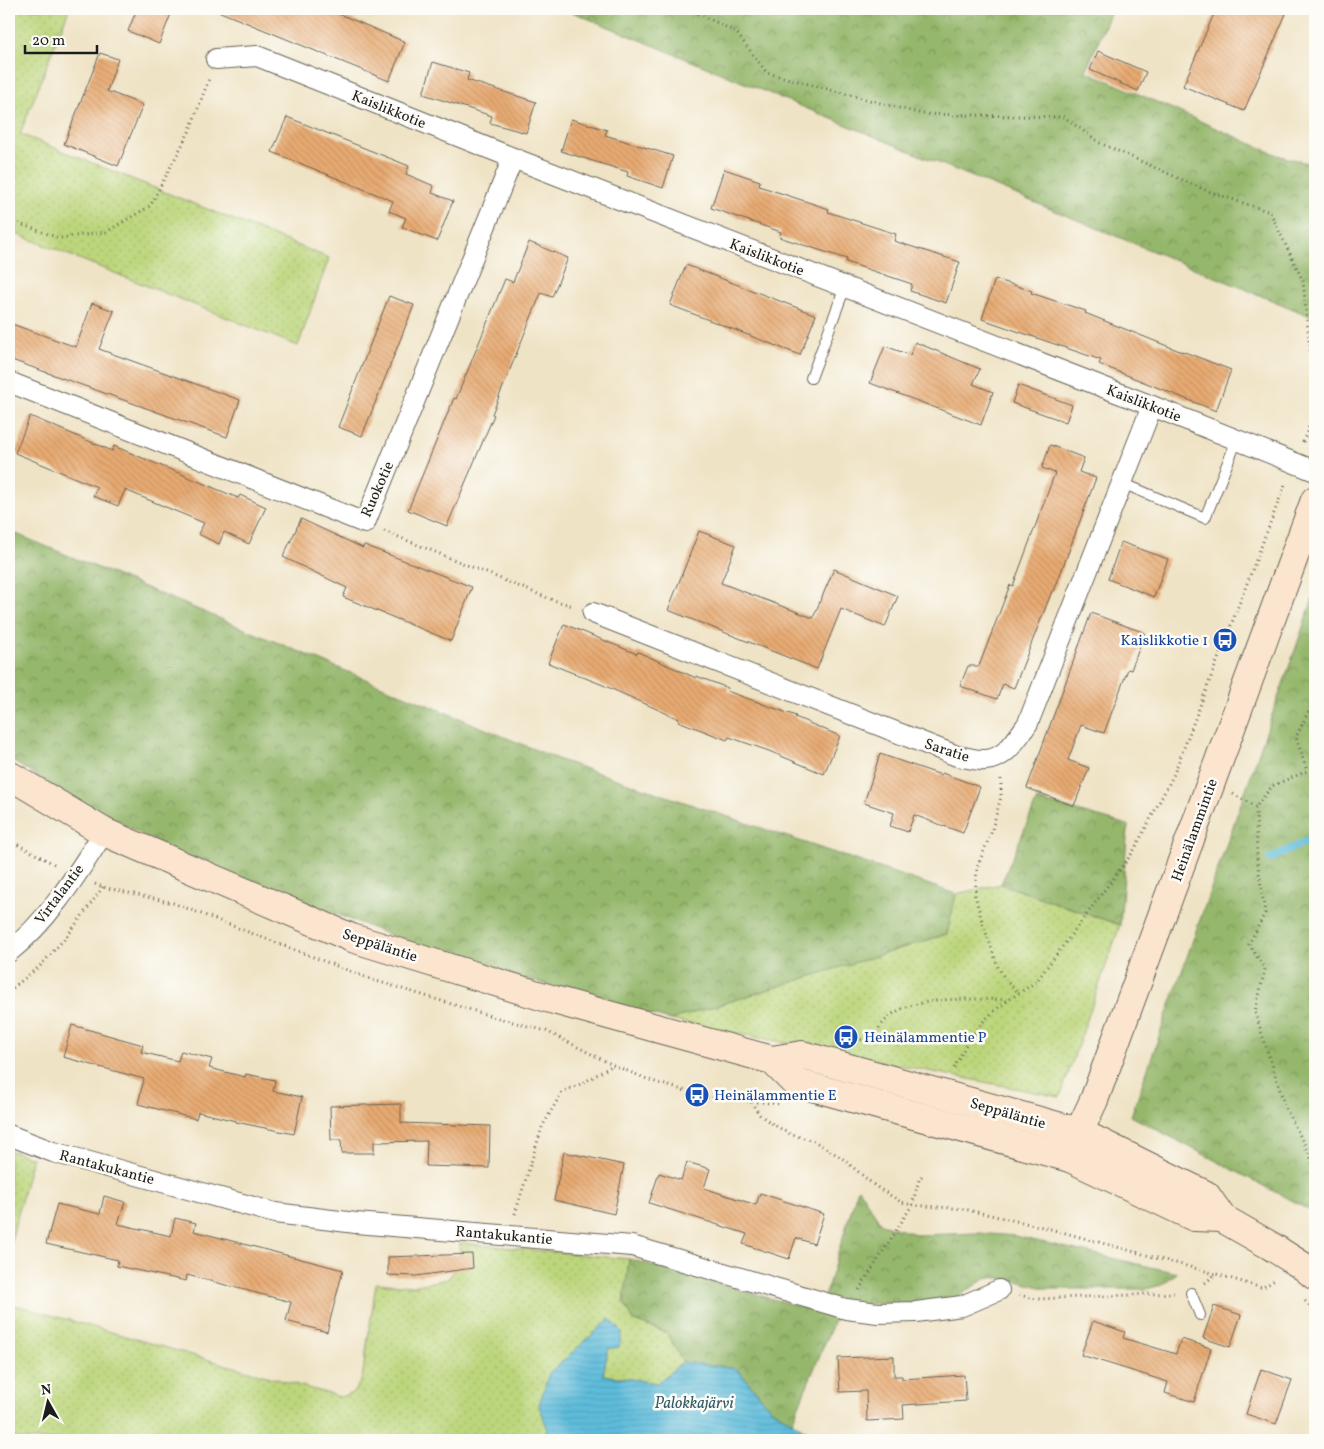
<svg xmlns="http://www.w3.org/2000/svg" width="1324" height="1449" font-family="Vollkorn,serif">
	<defs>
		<pattern id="grass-dots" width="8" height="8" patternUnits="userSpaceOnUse" patternTransform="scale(1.25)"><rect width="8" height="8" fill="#bcd67c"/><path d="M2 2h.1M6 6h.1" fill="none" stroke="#a1b76b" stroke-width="1.8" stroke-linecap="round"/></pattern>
		<pattern id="forest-crowns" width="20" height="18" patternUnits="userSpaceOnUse" patternTransform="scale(1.25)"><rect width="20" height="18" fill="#95b76c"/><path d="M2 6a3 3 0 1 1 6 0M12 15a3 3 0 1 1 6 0" fill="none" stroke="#799458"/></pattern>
		<pattern id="water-rules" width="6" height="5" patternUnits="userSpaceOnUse" patternTransform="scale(1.25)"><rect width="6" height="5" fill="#5dbcdb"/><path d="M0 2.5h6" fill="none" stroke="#50a1bb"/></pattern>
		<pattern id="building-back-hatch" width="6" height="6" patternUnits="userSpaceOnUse" patternTransform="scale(1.25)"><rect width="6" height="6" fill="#e7aa72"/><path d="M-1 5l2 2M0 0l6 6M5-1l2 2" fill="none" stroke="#c69262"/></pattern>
	</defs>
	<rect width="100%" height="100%" fill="#fdfcf7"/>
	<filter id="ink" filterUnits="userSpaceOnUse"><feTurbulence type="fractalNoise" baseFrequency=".02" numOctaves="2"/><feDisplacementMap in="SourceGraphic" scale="10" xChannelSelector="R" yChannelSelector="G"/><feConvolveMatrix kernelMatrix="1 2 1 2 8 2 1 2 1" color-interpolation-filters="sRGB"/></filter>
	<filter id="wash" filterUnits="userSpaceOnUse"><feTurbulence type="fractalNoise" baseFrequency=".0096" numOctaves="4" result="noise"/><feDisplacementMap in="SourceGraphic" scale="20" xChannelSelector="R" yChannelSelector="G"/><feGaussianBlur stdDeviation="1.12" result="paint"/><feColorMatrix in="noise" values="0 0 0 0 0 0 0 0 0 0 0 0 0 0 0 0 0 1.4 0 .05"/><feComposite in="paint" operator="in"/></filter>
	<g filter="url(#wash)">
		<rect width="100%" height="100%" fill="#efe3c5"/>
		<g fill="url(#grass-dots)" stroke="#6c794c">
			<path d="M9 9H69L20 134 329 258 298 346 9 231Z"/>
			<path d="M1001 884 1120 925 1060 1097 670 1020 947 934 956 894Z"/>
			<path d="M9 1150 32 1158 9 1249Z"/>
			<path d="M460 1243 629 1259 625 1303 634 1321 667 1333 683 1362 657 1383 603 1375 608 1348 622 1332 609 1319 539 1405 547 1427 545 1440H15L9 1420V1300L12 1304 340 1397 353 1393 362 1379 376 1283 412 1286 448 1279 459 1264Z"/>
		</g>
		<g fill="url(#forest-crowns)" stroke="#586a44">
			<path d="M565 9H1112L1086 71 1277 155 1315 165V318Z"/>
			<path d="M9 531 560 760 956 894 947 934 670 1020 433 952 329 911 221 875 81 803 9 759Z"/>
			<path d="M1315 593V1213L1131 1116Z"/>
			<path d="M1037 800 1128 825 1120 925 1001 884Z"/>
			<path d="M858 1188 881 1224 919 1235 978 1233 1015 1236 1177 1273 1161 1285 1146 1289H1048L1009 1279 988 1277 949 1302 858 1304 834 1321 792 1422 770 1408 737 1369 683 1362 667 1333 634 1321 624 1303 629 1259 820 1312Z"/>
		</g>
		<path fill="url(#water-rules)" stroke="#3c6c7c" d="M610 1319 622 1332 619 1347 608 1349 603 1375 657 1383 683 1362 737 1369 770 1408 822 1440H545L547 1427 539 1405 549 1373Z"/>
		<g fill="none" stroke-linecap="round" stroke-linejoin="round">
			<path stroke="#5dbcdb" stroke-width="8" d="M1270 859 1315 837"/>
		</g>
		<g id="blocks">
			<g fill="url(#building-back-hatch)">
				<path d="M137 9H173L159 44 128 31Z"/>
				<path d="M213 9H339L337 13 405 42 389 81Z"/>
				<path d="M1216 9H1288L1244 111 1183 86Z"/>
				<path d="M1098 51 1146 72 1138 91 1090 70Z"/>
				<path d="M100 53 118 59 107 91 143 105 118 166 64 144Z"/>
				<path d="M433 62 469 73 467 80 536 102 526 133 490 123 492 116 423 94Z"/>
				<path d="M287 117 409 166 406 174 434 186 432 193 453 201 437 241 402 227 406 218 389 211 393 201 272 152Z"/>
				<path d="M571 119 607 130 605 135 673 156 663 188 627 176 628 172 561 151Z"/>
				<path d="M724 169 760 181 759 186 829 209 828 212 896 234 894 241 960 262 946 303 910 291 912 284 846 262 847 259 779 237 781 232 711 208Z"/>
				<path d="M529 242 568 258 552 297 541 293 492 414 494 415 447 526 408 510 454 398 456 399 505 279 513 282Z"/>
				<path d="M686 265 816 315 800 355 670 305Z"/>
				<path d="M995 279 1032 291 1031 293 1086 311 1085 313 1182 352V351L1231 370 1216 411 1099 364 1101 360 982 319Z"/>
				<path d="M389 296 414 305 362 436 338 427Z"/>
				<path d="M92 303 114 311 99 349 240 400 227 437 9 359V323L76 347Z"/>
				<path d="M915 342 980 369 973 384 993 392 981 425 870 383 885 346 910 355Z"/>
				<path d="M1018 385 1072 405 1066 422 1012 403Z"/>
				<path d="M30 416 112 451 114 446 238 498 240 495 266 507 249 544 224 532 219 544 198 534 204 523 125 490 118 506 93 496 97 487 15 453Z"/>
				<path d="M1050 445 1084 458 1079 472 1096 478 1054 591H1052L1014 688 1003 684 997 699 960 686 968 666H979L1010 585 1013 586 1055 473 1042 468Z"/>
				<path d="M301 519 363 548 364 545 472 587 451 641 343 597 347 588 283 557Z"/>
				<path d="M699 531 736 545 721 583 813 618 834 569 898 596 885 627 841 609 817 669 668 610Z"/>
				<path d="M1121 542 1168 559 1154 597 1108 579Z"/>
				<path d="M1091 613 1145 633 1131 670 1128 669 1104 733 1081 725 1068 760 1089 768 1074 806 1027 788Z"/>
				<path d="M564 624 637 654 638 652 696 678V676L728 688 727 691 796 716 795 717 840 736 824 774 769 751 729 737 727 740 678 721 679 719 603 685 548 663Z"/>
				<path d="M880 754 941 775 942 773 980 787 963 833 914 815 908 832 890 826 894 813 864 803Z"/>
				<path d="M72 1025 143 1045 141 1052 178 1061 181 1051 212 1059 209 1068 245 1077 246 1074 275 1080 273 1091 302 1097 294 1134 236 1122V1121L198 1112 196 1119 138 1104 144 1079 63 1057Z"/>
				<path d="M401 1104V1123L490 1126 489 1168 426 1166 427 1141 374 1142V1153H342L341 1140H331L330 1106Z"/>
				<path d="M564 1152 624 1165 614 1214 554 1200Z"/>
				<path d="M687 1162 710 1169 704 1188 756 1205 760 1193 824 1214 814 1244 796 1238 789 1259 743 1244 747 1234 649 1203 659 1173 681 1180Z"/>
				<path d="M104 1196 125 1202 118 1224 171 1236 175 1218 196 1223 194 1231 343 1270 327 1332 286 1321 291 1302 187 1275 186 1281 117 1266 118 1260 46 1244 57 1204 100 1214Z"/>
				<path d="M472 1254 473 1268 416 1276 388 1275V1257Z"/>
				<path d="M1214 1306 1241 1315 1230 1347 1203 1338Z"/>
				<path d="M1093 1321 1125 1332 1123 1338 1176 1354 1181 1339 1211 1348 1194 1402 1165 1393 1168 1382 1081 1355Z"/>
				<path d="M894 1356V1376H902V1379L964 1375 966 1401 903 1405 904 1419 867 1421 866 1391 840 1392 838 1358Z"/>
				<path d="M1261 1369 1292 1380 1276 1424 1246 1414Z"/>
			</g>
		</g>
	</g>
	<g filter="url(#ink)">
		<use href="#blocks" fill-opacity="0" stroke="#666257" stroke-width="1"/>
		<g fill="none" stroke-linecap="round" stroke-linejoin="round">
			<defs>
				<g id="lane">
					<path d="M811 378 845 287"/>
					<path d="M1122 483 1205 518 1237 440"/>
					<path d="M1191 1293 1200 1315"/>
				</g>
				<g id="street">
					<path d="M216 59 257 56 513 158 1152 406 1315 471"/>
					<path d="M9 382 365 523 513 158"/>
					<path d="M593 613 957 756C965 757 973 760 981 760 1004 762 1016 740 1028 723L1152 406"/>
					<path d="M9 952C49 920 77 874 104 832"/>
					<path d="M9 1135 53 1152 275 1213 356 1223 632 1246 846 1309 878 1313 916 1312 962 1306 999 1290"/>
				</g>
				<g id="secondary">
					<path d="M9 775 104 832 352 938 554 1000 772 1060 802 1055 1079 1132 1206 1195 1222 1218 1271 1246 1304 1267 1315 1276"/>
					<path d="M772 1060 794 1082 1070 1158 1194 1217 1222 1218"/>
					<path d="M1070 1158 1079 1132 1094 1100 1315 500"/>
				</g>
			</defs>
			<use href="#lane" stroke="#666257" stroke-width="12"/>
			<use href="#street" stroke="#666257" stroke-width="22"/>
			<use href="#secondary" stroke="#666257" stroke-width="30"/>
			<g stroke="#666257" stroke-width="3" stroke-dasharray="1 4" stroke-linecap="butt">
				<path d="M689 9 736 32 767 73 922 114 1064 117 1100 143 1205 190 1270 212 1303 281 1310 350 1315 363"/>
				<path d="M9 220 59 238 106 232 150 206 189 132 209 79"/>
				<path d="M1303 442 1315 411"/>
				<path d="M384 531 550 599 573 606"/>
				<path d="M1315 698 1296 737 1307 771 1272 786 1256 807 1257 859 1265 913 1249 944 1265 969 1255 1012 1286 1109 1310 1155 1315 1171"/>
				<path d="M1001 779V797L991 833 977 868 975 895 981 918 998 967 1007 982 1019 993"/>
				<path d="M1233 794 1256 807"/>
				<path d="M9 840 56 865"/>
				<path d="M95 884 103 887 173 903 373 980 491 1016 546 1031 613 1065 652 1081 706 1097 781 1104"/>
				<path d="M9 991 40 966 68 935 103 887"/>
				<path d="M836 1036 870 1041C876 1032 881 1024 889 1017 913 995 978 999 1009 1000"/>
				<path d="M954 1068C960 1057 965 1045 973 1034 988 1012 1014 996 1036 982L1133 852 1173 776 1286 482"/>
				<path d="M751 1102 760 1115 774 1125 790 1134 814 1141 842 1158 875 1186 901 1202 912 1205 964 1209 1047 1228 1216 1274"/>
				<path d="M515 1214 542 1127 562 1092 583 1083 613 1065"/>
				<path d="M1205 1283 1216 1274 1262 1288 1275 1280V1278"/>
				<path d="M859 1290 912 1205 919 1180 924 1173"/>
				<path d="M1019 1295 1036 1299 1174 1293"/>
				<path d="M1305 1301 1315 1310"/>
			</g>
			<use href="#lane" stroke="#fff" stroke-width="10"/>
			<use href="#street" stroke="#fff" stroke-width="20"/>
			<use href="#secondary" stroke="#fce5cf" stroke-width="28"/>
		</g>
	</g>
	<defs>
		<symbol id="bus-disc" viewBox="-11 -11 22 22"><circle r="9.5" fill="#1a4fb4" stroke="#fdfcf7"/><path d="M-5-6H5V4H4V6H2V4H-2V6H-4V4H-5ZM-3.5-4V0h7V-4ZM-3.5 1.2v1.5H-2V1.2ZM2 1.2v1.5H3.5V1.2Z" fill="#fff"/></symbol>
	</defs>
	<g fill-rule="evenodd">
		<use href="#bus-disc" x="1211" y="626" width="28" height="28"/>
		<use href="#bus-disc" x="832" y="1023" width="28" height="28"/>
		<use href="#bus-disc" x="683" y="1081" width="28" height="28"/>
	</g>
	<g text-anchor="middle" stroke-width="5" stroke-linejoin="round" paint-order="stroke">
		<g font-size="15" fill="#1c1c1c" stroke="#fdfcf7">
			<text transform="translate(389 109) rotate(22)" y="5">Kaislikkotie</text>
			<text transform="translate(767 257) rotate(21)" y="5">Kaislikkotie</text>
			<text transform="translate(1144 403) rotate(21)" y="5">Kaislikkotie</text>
			<text transform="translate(377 489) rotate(-66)" y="5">Ruokotie</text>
			<text transform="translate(947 750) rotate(18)" y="5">Saratie</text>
			<text transform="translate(1194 830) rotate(-70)" y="5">Heinälammintie</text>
			<text transform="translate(59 894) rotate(-53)" y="5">Virtalantie</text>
			<text transform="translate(380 945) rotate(18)" y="5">Seppäläntie</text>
			<text transform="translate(1008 1113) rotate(16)" y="5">Seppäläntie</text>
			<text transform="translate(107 1167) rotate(15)" y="5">Rantakukantie</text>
			<text transform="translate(504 1235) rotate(5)" y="5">Rantakukantie</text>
		</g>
		<g font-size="15" fill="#164399" stroke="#fdfcf7" text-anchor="start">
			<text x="1208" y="645" text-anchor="end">Kaislikkotie 1</text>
			<text x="864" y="1042">Heinälammentie P</text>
			<text x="714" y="1100">Heinälammentie E</text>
		</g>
		<g font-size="16" font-style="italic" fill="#365c68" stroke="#fdfcf7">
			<text x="694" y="1408">Palokkajärvi</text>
		</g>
	</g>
	<rect width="1324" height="1449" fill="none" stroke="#fdfcf7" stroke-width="30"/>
	<g transform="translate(48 1402) rotate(352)" stroke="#fdfcf7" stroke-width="4" paint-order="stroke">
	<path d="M0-4L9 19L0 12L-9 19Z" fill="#1c1c1c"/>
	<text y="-8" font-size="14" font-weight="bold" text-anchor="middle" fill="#1c1c1c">N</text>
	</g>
	<path d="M25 45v8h72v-8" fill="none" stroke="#1c1c1c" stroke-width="2.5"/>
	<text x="32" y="45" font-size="15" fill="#1c1c1c" stroke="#fdfcf7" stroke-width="4" paint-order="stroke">20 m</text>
</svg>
